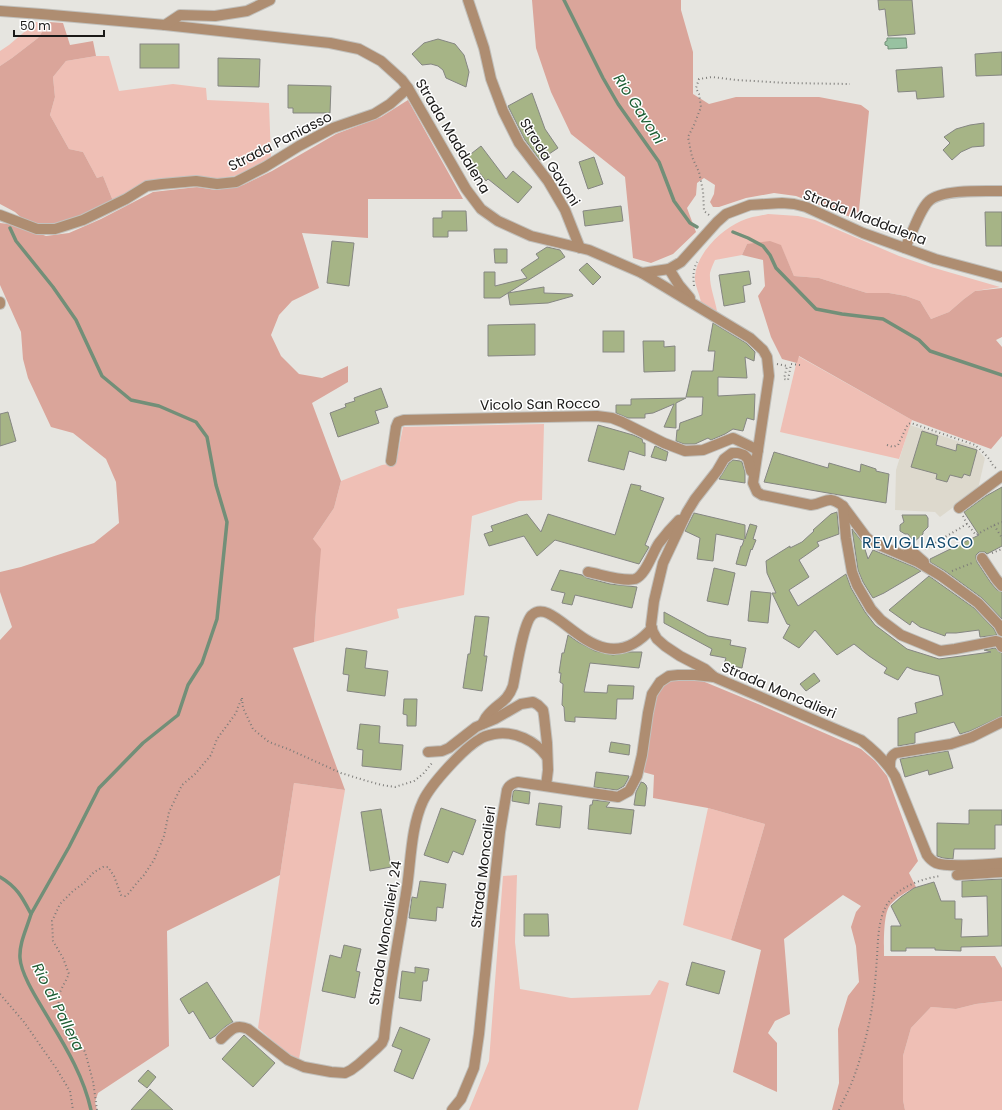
<svg xmlns="http://www.w3.org/2000/svg" width="1002" height="1110" font-family="Poppins,sans-serif">
	<rect width="100%" height="100%" fill="#e6e5e0"/>
	<path fill="#ddd9cd" d="M910 425 975 447 985 458 978 489 940 517 935 512 895 510 896 470Z"/>
	<g fill="#efbfb5">
		<path d="M36 22H49L38 38 12 58 0 66V51L9 45Z"/>
		<path d="M96 56H109L119 91 173 84 206 88 207 100 269 103 271 158 240 175 215 179 196 176 113 201 103 176 97 178 83 152 69 149 50 115 55 97 53 77 66 61Z"/>
		<path d="M768 214 798 216 815 220 899 256 931 267 1000 287 975 291 964 299 949 312 931 319 920 301 906 296 889 293H867L819 278 794 276 781 246 747 244 742 255 715 260C713 264 711 269 710 273 709 285 715 299 717 311L709 308 701 303C700 294 694 285 695 276 697 253 721 230 741 221 750 217 759 216 768 214Z"/>
		<path d="M798 356 912 420 899 459 780 432Z"/>
		<path d="M544 424 542 500 519 501 472 516 464 595 397 609 399 618 314 642 316 610 313 539 334 508 341 481 382 465 396 463 403 427Z"/>
		<path d="M294 783 345 790 299 1059 288 1054 258 1028 280 875Z"/>
		<path d="M708 808 765 824 731 940 683 925Z"/>
		<path d="M517 875 515 942 520 989 571 998 650 995 659 980 669 983 638 1110H469L489 1061 503 876Z"/>
		<path d="M1002 1001V1110H905L903 1100V1056L911 1028 931 1007 956 1009 976 1004Z"/>
	</g>
	<g fill="#daa59a">
		<path d="M532 0H681V10L693 52V94L709 104 736 97H819L861 105 869 111 858 220 796 196 774 193 746 198 719 207H713L710 202 714 194 715 185 704 178 697 183 696 195 687 208 696 232 673 254 651 263 633 258 625 177 571 134 551 92 536 48Z"/>
		<path d="M49 22 63 23 70 45 93 41 96 56 66 61 53 77 55 97 50 115 69 149 83 152 97 178 103 176 113 201 81 219 54 226H37L25 221 15 212 0 204V66L12 58 38 38Z"/>
		<path d="M408 100 463 199H368V238L302 233 319 288 292 301 279 315 271 335 281 356 299 374 322 378 348 366V382L312 403 341 481 334 508 313 539 321 549 316 610 314 642 293 648 345 790 294 783 280 875 167 931 169 1046 98 1093 95 1102 97 1110H0V640L12 627 0 592V572L21 567 94 543 119 523 116 482 106 459 73 433 51 427 28 378 23 359 21 332 0 285V223L16 225 46 236 69 233 101 219 153 192 197 187 216 190 243 185 272 171 336 134 381 117Z"/>
		<path d="M770 241 781 245 794 276 819 278 867 293H889L906 296 920 301 931 319 949 312 964 299 975 291 1002 288V337L996 340 1002 347V436L991 449 912 420 799 356 797 363 782 359 771 337 758 296 765 286 763 260 742 255 747 244Z"/>
		<path d="M672 680H700L758 704 861 749 875 761 887 776 918 861 909 873 916 887C906 892 897 897 890 905 883 914 884 944 884 956H995L1002 968V1001L976 1004 956 1009 931 1007 911 1028 903 1056V1100L905 1110H832L839 1083 838 1029 848 996 859 982 856 946 851 927 856 912 861 906 843 895 784 939 790 1014 775 1021 768 1033 777 1043V1092L733 1072 761 950 731 940 765 824 708 808 653 798 654 775 643 772 655 696 665 683Z"/>
	</g>
	<path fill="#98c2a1" stroke="#728f78" d="M887 38H906L907 48 888 49V46L885 45V42L887 41Z"/>
	<g fill="none" stroke-linecap="round" stroke-linejoin="round">
		<g stroke="#728f78" stroke-width="3.5">
			<path d="M564 0 603 78 618 104 659 162 674 201 690 223 697 227"/>
			<path d="M10 228 16 241 53 287 76 320 102 376 131 400 159 406 196 422 207 437 216 485 227 522 217 619 202 663 188 685 178 715 143 743 99 788 69 847 31 914"/>
			<path d="M733 232 748 238 763 246 770 255 776 268 816 309 842 314 883 319 919 340 930 351 1002 375"/>
			<path d="M0 877C17 887 22 897 31 914 27 928 19 943 20 958 21 976 41 1005 50 1021 67 1049 84 1078 91 1110"/>
		</g>
	</g>
	<g fill="#a6b486" stroke="#858682">
		<path d="M878 0H912L915 34 888 36 885 9 879 10Z"/>
		<path d="M438 39 455 44 464 55 469 72 466 87 446 78 443 70 438 66 431 64 422 65 412 54 424 43Z"/>
		<rect x="140" y="44" width="39" height="24"/>
		<path d="M1002 52V75L976 76 975 54Z"/>
		<path d="M218 58 260 59 259 87 218 86Z"/>
		<path d="M942 67 944 97 917 99 916 91 898 92 896 70Z"/>
		<path d="M288 85 331 86 330 113H293V108H288Z"/>
		<path d="M532 93 545 129 558 148 540 160 525 140 508 106Z"/>
		<path d="M984 123V146L972 147 961 152 952 160 943 150 950 143 944 137 956 129 970 125Z"/>
		<path d="M481 146 506 179 513 171 532 187 518 203 488 179 486 181 467 157Z"/>
		<path d="M594 157 603 184 588 189 579 162Z"/>
		<path d="M621 206 623 221 585 226 583 211Z"/>
		<path d="M442 211H466L467 231H448V237H433V218H442Z"/>
		<path d="M985 212H1002V246H986Z"/>
		<path d="M332 241 354 243 349 286 327 283Z"/>
		<path d="M547 247 560 250 565 257 500 298H484V272H495V286L527 278 521 270 539 258 536 254Z"/>
		<path d="M494 249H507V263H495Z"/>
		<path d="M587 263 601 277 593 285 579 270Z"/>
		<path d="M749 271 751 284 743 286 745 302 724 306 719 275Z"/>
		<path d="M544 287V293L572 294 573 296 548 303 510 305 508 293Z"/>
		<path d="M713 323 746 343 755 352 754 361 745 357 747 378 718 377V396L755 394 754 420 747 418 743 431 733 429 725 434 711 440 708 438 695 444H684L676 441 677 430H679L680 423 702 415 703 397H686L692 371H713L715 351H708Z"/>
		<path d="M535 324V355L488 356V325Z"/>
		<rect x="603" y="331" width="21" height="21"/>
		<path d="M643 341H664V347L675 346V371L644 372Z"/>
		<path d="M381 388 388 407 375 411 379 423 338 437 330 413 346 407 345 404 355 401 354 398Z"/>
		<path d="M686 398 676 403V428L664 427 674 404 653 413 645 414V418H628L616 413V405H631V399Z"/>
		<path d="M8 412 16 441 0 446V414Z"/>
		<path d="M598 425 633 435 642 439 643 443H645V456L629 451 624 470 588 461Z"/>
		<path d="M922 431 938 436 936 445 956 451 957 444 977 450 970 476 964 474 962 478 950 475 947 482 936 479 937 474 911 467Z"/>
		<path d="M655 446 668 452 666 461 651 457Z"/>
		<path d="M774 452 828 468 829 463 860 472 861 464 876 469V471L889 474 886 503 764 482Z"/>
		<path d="M733 460 740 461 742 462 745 472V483L719 479 729 463Z"/>
		<path d="M631 484 641 486 640 490 664 498 645 545 649 547 639 564 555 540 537 556 524 536 489 546 484 534 493 531 491 526 527 514 541 532 548 514 615 535Z"/>
		<path d="M1002 487V546L987 554 985 552H979L976 555V558L977 562 991 583 997 590 1002 592V619L982 598 945 571 930 562V559L979 535 964 512 986 496Z"/>
		<path d="M837 512 839 534 817 542 819 546 799 560 809 577 789 590 798 606 846 574 851 588 865 612 875 625 907 649 939 659 991 652 984 650 995 648 999 652 1002 653V716L970 731 960 734 954 722 915 733V743L898 746V718L917 713 915 703 943 695 939 676 914 670 907 667 898 680 884 673 887 668 869 656 854 644 837 655 815 630 799 648 783 638 790 625 787 624 772 593H776L767 573 766 561 790 546V548L802 542 814 531 813 530 831 514Z"/>
		<path d="M694 513 745 525V539L750 524 757 526 753 539 756 540 752 550 751 549 746 566 736 564 741 546H742L744 540 716 534 713 561 697 559 700 538 685 531Z"/>
		<path d="M902 515H926L928 518V527L923 532V534L914 542 908 534H905L900 531V525L904 522Z"/>
		<path d="M852 529 863 543 868 559 873 550 914 567 921 571 884 593 873 598 871 595 863 582 858 570Z"/>
		<path d="M714 568 735 573 728 605 707 601Z"/>
		<path d="M560 570 582 575 587 578 610 584 637 587 632 608 575 595 572 605 562 603 565 593 551 590Z"/>
		<path d="M929 576 974 608 994 629 997 635 980 637 979 630 956 633H946L945 636 920 627 912 621 910 625 889 610Z"/>
		<path d="M751 591 771 593 768 623 748 621Z"/>
		<path d="M664 612 708 636 731 640 730 645 746 648 742 668 724 664 726 658 710 655 712 649 664 623Z"/>
		<path d="M475 616 489 617 484 656H487L482 691 463 688 468 654H470Z"/>
		<path d="M568 635 578 642 595 651 613 655 630 652H642L639 668 590 663 584 692 607 693 608 685 634 686 633 699H617L616 719 575 717V722L565 721 564 707 562 705 563 684 560 682 561 673H559L562 653H564Z"/>
		<path d="M346 648 367 651 365 668 388 671 385 696 347 691 349 675 343 674Z"/>
		<path d="M814 673 820 681 806 691 800 684Z"/>
		<path d="M404 699H417L416 726H407V715L403 714Z"/>
		<path d="M360 724 380 726 379 743 403 745 401 770 362 766 363 750 357 749Z"/>
		<path d="M611 742 630 745 629 755 609 752Z"/>
		<path d="M948 751 953 768 929 775 928 770 905 777 900 759Z"/>
		<path d="M596 772 629 776 628 779 624 786 617 790 594 787Z"/>
		<path d="M641 782 644 783 646 785 647 788 645 806 634 805 636 792Z"/>
		<path d="M515 790 530 792 529 804 512 801 513 792Z"/>
		<path d="M593 800 610 802 606 807 634 810 631 834 588 829 590 805H592Z"/>
		<path d="M539 803 562 806 560 828 536 825Z"/>
		<path d="M441 808 476 820 463 855 453 851 448 863 424 855Z"/>
		<path d="M381 809 391 867 370 871 361 812Z"/>
		<path d="M969 810H1002V825H995V849H954L953 859 943 858 937 856V823L969 824Z"/>
		<path d="M1002 879V946L961 947V951L935 950V948H906V951H891V926H901L891 906 901 897 914 888 934 882 941 901H955V919H962L961 937 988 936 987 896 962 897V881Z"/>
		<path d="M420 881 446 884 443 908 437 907 436 921 409 918 412 897 417 898Z"/>
		<path d="M524 914H548L549 936H524Z"/>
		<path d="M344 945 361 949 356 971 360 972 355 998 322 991 330 955 341 958Z"/>
		<path d="M692 962 725 971 719 994 686 985Z"/>
		<path d="M415 967 429 969 427 981H423L421 1001 399 998 402 971 415 973Z"/>
		<path d="M207 982 233 1022 226 1026 215 1036 210 1039 193 1011 189 1014 180 999Z"/>
		<path d="M400 1027 430 1039 413 1079 394 1071 402 1050 392 1046Z"/>
		<path d="M244 1035 275 1063 253 1087 222 1059Z"/>
		<path d="M148 1070 156 1077 147 1088 138 1081Z"/>
		<path d="M150 1089 173 1110H131Z"/>
	</g>
	<g fill="none" stroke-linecap="round" stroke-linejoin="round">
		<defs>
			<g id="minor">
				<path d="M468 0 484 48 491 79 503 111 519 143 548 181 565 210 580 248"/>
				<path d="M0 11 41 14 165 25 330 43 359 49 381 61 402 80 408 88 466 189 481 209 498 221 531 236 589 250 642 273 669 269 681 262 717 222 726 214 750 205 782 203 794 204 806 207 863 233 935 259 1002 277"/>
				<path d="M165 25 180 15 215 16 247 11 270 0"/>
				<path d="M0 215 37 229H55L83 220 126 199 147 186 162 184 196 181 217 184 236 182 265 167 299 146 333 128 374 114 390 104 408 88"/>
				<path d="M905 248C911 236 920 209 929 201 941 189 984 191 1002 191"/>
				<path d="M669 269 679 285 690 298"/>
				<path d="M642 273 750 338 763 350 767 357 769 376 753 483 757 492 762 495 811 505C827 503 827 494 843 506L866 537 872 542 918 562 941 576 978 603 999 625 1002 631"/>
				<path d="M0 302V304"/>
				<path d="M391 461 396 427 398 422 404 420 597 416 612 418 622 422 664 443 685 451 703 450 733 438 758 450"/>
				<path d="M843 506 846 538 852 572 857 585 871 609 881 620 901 635 940 651 955 649 996 641 999 642 1002 647"/>
				<path d="M959 508 1002 476"/>
				<path d="M907 547 924 562"/>
				<path d="M982 558 996 579 1002 586"/>
				<path d="M588 572C600 574 623 582 635 579 646 575 652 553 659 543 665 535 672 527 679 520"/>
				<path d="M714 677 705 669 680 656 665 646 657 639 653 632 651 625 654 601 663 563 687 512 695 499 717 471 724 459 732 453H738L744 455 748 459 751 471 753 473"/>
				<path d="M482 724C484 722 485 718 487 716 497 703 507 703 513 686 516 672 523 623 532 615 556 592 598 690 652 628"/>
				<path d="M428 752 442 751 449 748 476 727 495 719 521 704 533 702 538 705 543 710 544 716 547 743 548 770 546 786"/>
				<path d="M890 767C890 761 890 756 896 753L951 744 972 737 1002 722"/>
				<path d="M957 875 1002 872"/>
				<path d="M221 1039C230 1031 235 1023 248 1029L288 1060 304 1067 331 1072 345 1073 351 1070 359 1064 377 1048 382 1043 384 1038C389 987 399 938 407 887 411 860 411 827 423 801 431 784 464 748 480 739 484 736 489 735 494 734 514 730 536 741 547 757"/>
				<path d="M452 1110 461 1099 474 1068 479 1034 491 915 500 832 507 790C509 785 513 783 518 782L618 797 629 791 637 776 642 755 648 713 652 694 660 682 669 676 678 675H695L714 677 861 740C875 751 886 761 895 776L927 855C929 858 932 861 936 863 949 868 986 864 1002 863"/>
			</g>
		</defs>
		<use href="#minor" stroke="#c1c0bc" stroke-width="12"/>
		<g stroke="#7d7c79" stroke-width="2" stroke-dasharray="1 3" stroke-linecap="butt">
			<path d="M709 215 704 211 703 191 699 172 692 157 688 137 694 125 701 107 699 94 696 88 699 79 712 77 736 80 787 83 850 84"/>
			<path d="M694 286C693 277 693 270 697 262"/>
			<path d="M777 364 787 366 784 379 788 380 791 364 800 365"/>
			<path d="M887 445 893 447 898 445 908 424 911 423 975 445C980 449 986 455 990 460 992 464 992 465 996 468"/>
			<path d="M963 516 967 524 976 535 994 525 1002 538"/>
			<path d="M994 525 1002 522"/>
			<path d="M925 549 967 524"/>
			<path d="M992 553 1002 549"/>
			<path d="M952 571 972 563"/>
			<path d="M242 698 243 708 253 729 269 742 288 749 341 773 367 781 382 785 395 787 414 781 423 774 432 763"/>
			<path d="M0 994 24 1022 56 1068 70 1091 73 1110"/>
			<path d="M97 1110 93 1081 85 1052 77 1037 65 1012 59 1007 58 996 69 974 63 958 53 941 52 921 60 904 73 891 84 883 94 872 103 867H108L114 876 121 895 125 896 128 894 136 884 144 875 154 860 164 836 169 812 182 785 195 774 211 755 217 739 236 713 238 707 242 698"/>
			<path d="M839 1110C843 1101 848 1092 852 1082 861 1059 870 1025 873 1000 875 986 876 971 877 957 878 941 878 921 886 906 896 888 920 879 940 876"/>
		</g>
		<use href="#minor" stroke="#ae8d71" stroke-width="10"/>
	</g>
	<g text-anchor="middle" stroke-width="3" stroke-linejoin="round" paint-order="stroke">
		<g font-size="14" fill="#1a1918" stroke="#fff">
			<text transform="translate(453 136) rotate(59)" y="5">Strada Maddalena</text>
			<text transform="translate(280 141) rotate(-27)" y="5">Strada Paniasso</text>
			<text transform="translate(550 162) rotate(58)" y="5">Strada Gavoni</text>
			<text transform="translate(865 217) rotate(21)" y="5">Strada Maddalena</text>
			<text transform="translate(540 404) rotate(-1)" y="5">Vicolo San Rocco</text>
			<text transform="translate(779 690) rotate(23)" y="5">Strada Moncalieri</text>
			<text transform="translate(483 867) rotate(-83)" y="5">Strada Moncalieri</text>
			<text transform="translate(385 933) rotate(-81)" y="5">Strada Moncalieri, 24</text>
		</g>
		<g font-size="15" font-style="italic" fill="#1d5d33" stroke="#fff">
			<text transform="translate(639 109) rotate(57)" y="5">Rio Gavoni</text>
			<text transform="translate(58 1007) rotate(63)" y="5">Rio di Pallera</text>
		</g>
		<g font-size="16" letter-spacing="1" fill="#144a6d" stroke="#fff">
			<text x="918" y="548">REVIGLIASCO</text>
		</g>
	</g>
	<path d="M14 30v6h90v-6" fill="none" stroke="#1a1918" stroke-width="2"/>
	<text x="20" y="30" font-size="12" fill="#1a1918" stroke="#ffffff" stroke-width="3" paint-order="stroke">50 m</text>
</svg>
